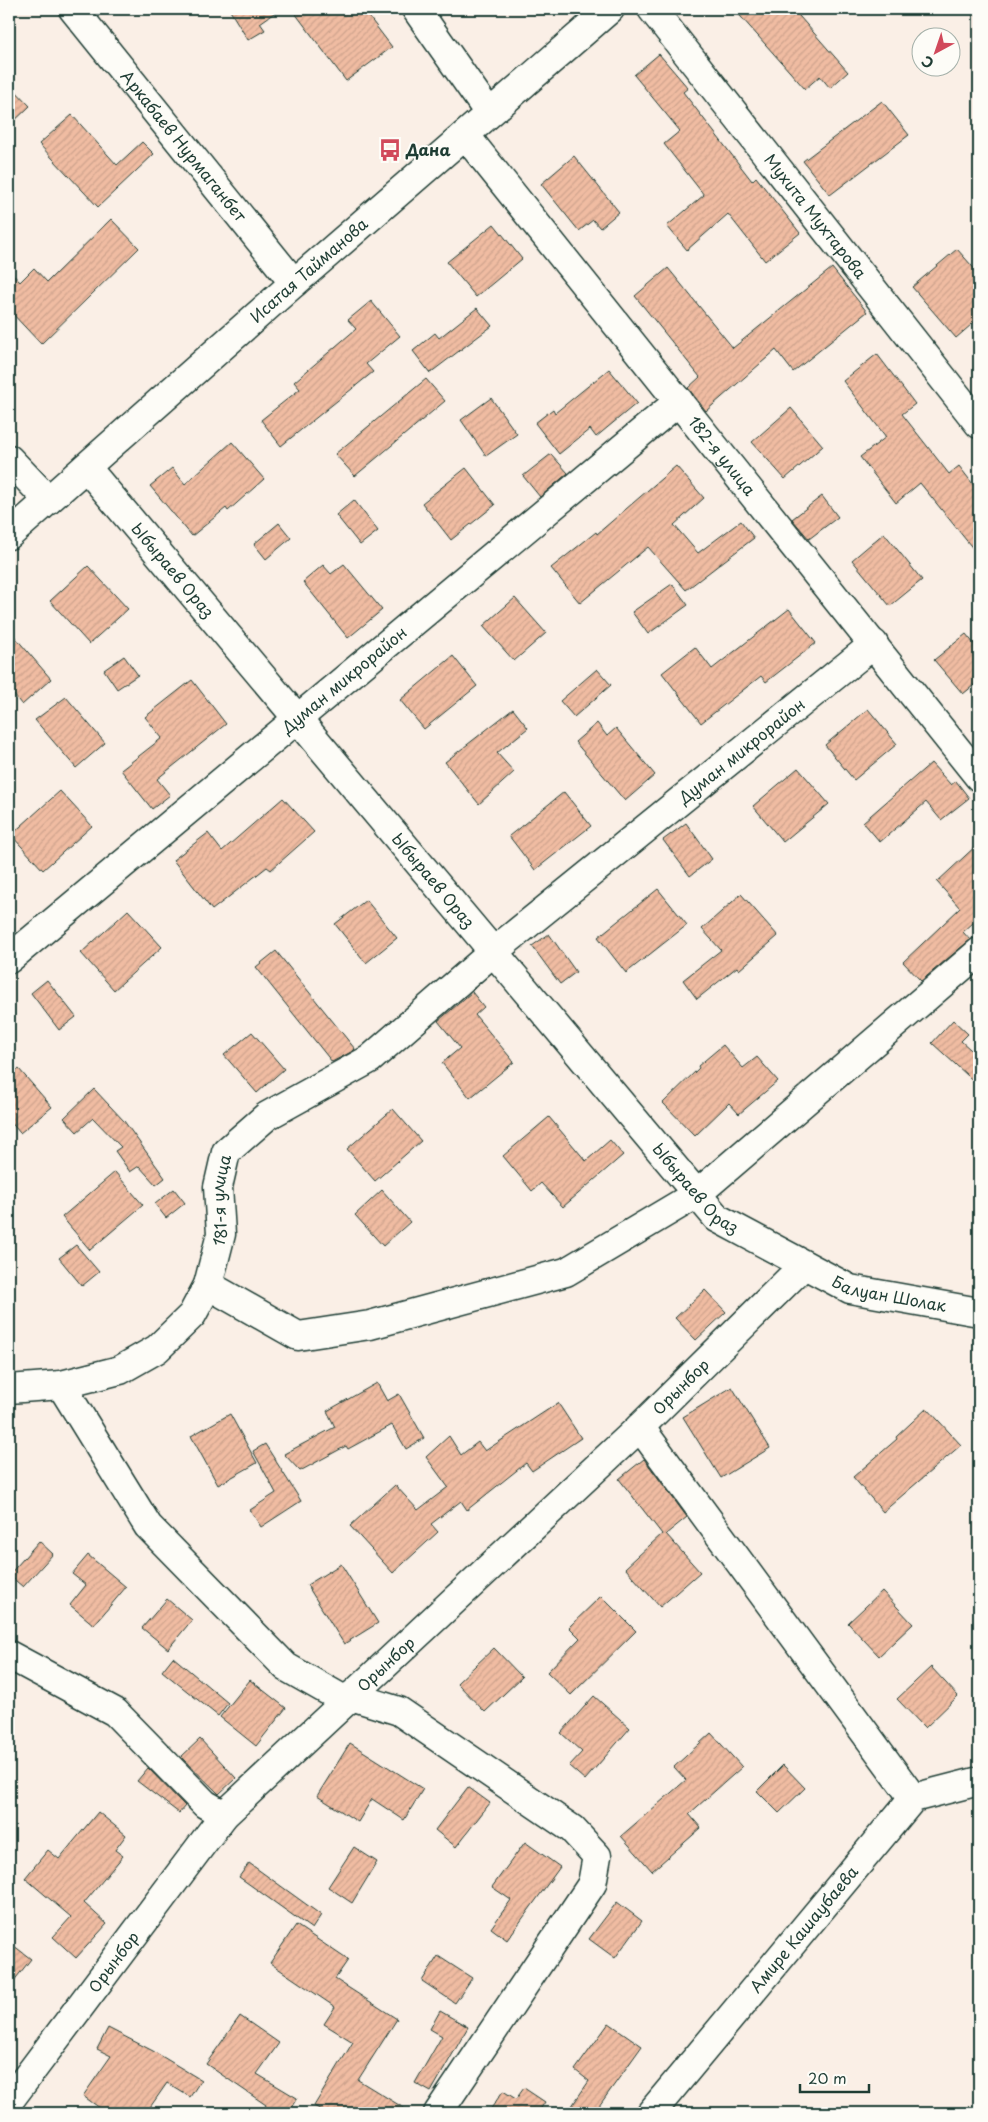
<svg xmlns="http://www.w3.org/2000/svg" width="988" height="2122" font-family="'Playpen Sans',sans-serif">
	<defs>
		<pattern id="building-hatch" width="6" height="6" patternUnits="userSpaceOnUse" patternTransform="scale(1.25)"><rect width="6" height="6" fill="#f0bca2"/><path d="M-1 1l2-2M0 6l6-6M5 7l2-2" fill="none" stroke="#cda28c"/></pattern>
	</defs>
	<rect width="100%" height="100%" fill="#faefe6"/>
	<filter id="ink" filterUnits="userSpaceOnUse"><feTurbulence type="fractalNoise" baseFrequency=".02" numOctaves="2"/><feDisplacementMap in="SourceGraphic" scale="10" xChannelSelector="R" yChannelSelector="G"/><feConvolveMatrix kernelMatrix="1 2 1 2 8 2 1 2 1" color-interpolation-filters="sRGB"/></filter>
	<g filter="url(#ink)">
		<g fill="url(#building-hatch)" stroke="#1f3d34">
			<path d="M229 9H280L260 23 265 30 248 40Z"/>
			<path d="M292 9H363L392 47 346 81Z"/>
			<path d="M734 9H793L848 72 830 88 820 76 805 89Z"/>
			<path d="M659 54 688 88 683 92 752 181 756 177 800 233 765 261 728 214 687 250 667 226 704 195 664 144 680 131 634 75Z"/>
			<path d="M9 84 30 106 9 126Z"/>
			<path d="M882 101 909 135 830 195 803 161Z"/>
			<path d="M72 115 117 165 142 142 154 154 98 207 39 144Z"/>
			<path d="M574 156 619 212 600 228 593 220 579 231 541 184Z"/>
			<path d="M111 219 139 248 41 344 9 310V270L20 282 34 268 47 282Z"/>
			<path d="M494 224 522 259 476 297 447 262Z"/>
			<path d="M957 249 979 274V318L956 338 912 287Z"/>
			<path d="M668 268 733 348 832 268 867 312 793 372 776 350 706 411 688 388 700 377 635 296Z"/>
			<path d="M371 301 400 336 366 364 373 372 281 446 261 420 300 389 294 382 356 329 348 320Z"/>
			<path d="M477 308 492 326 430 373 413 351 435 333 439 338Z"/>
			<path d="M877 354 915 404 902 414 949 474 959 466 979 492V556L920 483 896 503 860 457 886 437 843 381Z"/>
			<path d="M609 369 637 403 596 437 590 429 559 454 535 423 553 409 555 413Z"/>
			<path d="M426 379 445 401 355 476 335 454Z"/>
			<path d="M491 398 517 434 486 456 461 420Z"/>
			<path d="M791 408 823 446 785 479 752 442Z"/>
			<path d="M232 442 264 479 228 511 226 508 192 536 150 486 172 468 185 484Z"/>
			<path d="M551 454 568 473 540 497 523 476Z"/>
			<path d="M676 466 704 498 674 525 698 553 741 521 754 538 686 590 648 547 580 603 551 568 596 532 597 534Z"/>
			<path d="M466 468 495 505 451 540 422 503Z"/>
			<path d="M822 496 838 517 809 539 792 519Z"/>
			<path d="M354 500 378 531 360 545 336 515Z"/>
			<path d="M279 523 291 538 266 559 254 544Z"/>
			<path d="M884 533 922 580 890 606 852 560Z"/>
			<path d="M344 564 382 610 348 638 303 582 323 565 331 574Z"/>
			<path d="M88 566 128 609 89 644 50 601Z"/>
			<path d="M672 584 688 605 648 634 632 612Z"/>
			<path d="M515 598 546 633 514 661 483 626Z"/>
			<path d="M789 609 816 643 766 682 761 676 701 723 662 673 695 647 712 669Z"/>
			<path d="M9 630 51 679 22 705 9 689Z"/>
			<path d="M966 634 979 650V681L963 694 934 660Z"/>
			<path d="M124 656 138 675 117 689 104 670Z"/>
			<path d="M453 656 477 686 424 729 400 700Z"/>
			<path d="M597 669 611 685 574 717 560 701Z"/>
			<path d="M192 680 226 724 157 779 170 795 152 809 121 770 162 738 145 717Z"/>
			<path d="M66 697 105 743 76 768 35 720Z"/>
			<path d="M513 709 528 728 497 753 514 772 479 804 445 762Z"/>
			<path d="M868 709 897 744 854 780 825 745Z"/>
			<path d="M597 723 607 736 616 728 655 775 625 801 575 742Z"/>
			<path d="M931 763 951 785 956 781 969 798 941 820 926 802 880 842 863 822Z"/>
			<path d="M798 768 829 804 783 842 753 806Z"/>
			<path d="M60 791 92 826 43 870 11 835Z"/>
			<path d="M564 792 591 826 535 870 509 836Z"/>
			<path d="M283 798 314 832 271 870 267 867 212 910 173 860 208 833 222 851Z"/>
			<path d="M686 823 712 859 690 876 663 840Z"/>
			<path d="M979 843V929L973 923 963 932 970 940 921 981 903 962 960 908 937 882Z"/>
			<path d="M658 889 687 925 626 973 598 937Z"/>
			<path d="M741 894 778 936 739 970 737 967 697 999 683 980 721 950 702 929Z"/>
			<path d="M366 900 397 938 366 963 335 924Z"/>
			<path d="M128 910 162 947 114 990 81 953Z"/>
			<path d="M549 934 576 972 560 984 532 946Z"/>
			<path d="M276 951 355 1049 353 1051 332 1062 256 967Z"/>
			<path d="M47 980 76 1017 59 1030 31 993Z"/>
			<path d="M472 992 484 1007 475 1015 514 1062 470 1098 442 1063 460 1048 438 1021Z"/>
			<path d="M953 1020 968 1034 961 1041 979 1057V1086L932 1043Z"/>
			<path d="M252 1032 284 1069 257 1093 224 1055Z"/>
			<path d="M723 1045 743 1068 757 1057 778 1081 739 1114 729 1103 695 1136 663 1103 699 1068 698 1066Z"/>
			<path d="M19 1069 52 1107 20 1133 9 1120V1077Z"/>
			<path d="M94 1089 124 1121 165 1178 156 1185 139 1166 130 1172 115 1151 121 1147 93 1118 77 1132 64 1118Z"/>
			<path d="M393 1109 421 1141 375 1181 347 1149Z"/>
			<path d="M549 1117 586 1161 610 1140 623 1155 563 1207 541 1183 532 1191 503 1156Z"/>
			<path d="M115 1172 143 1205 90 1250 62 1217Z"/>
			<path d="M174 1189 185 1203 166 1218 155 1204Z"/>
			<path d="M382 1190 410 1222 383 1246 355 1215Z"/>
			<path d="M76 1245 99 1272 82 1286 59 1258Z"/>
			<path d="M705 1290 726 1312 696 1340 675 1318Z"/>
			<path d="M377 1383 387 1401 399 1394 424 1438 406 1449 392 1425 348 1449 346 1446 300 1471 284 1454 335 1427 327 1411Z"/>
			<path d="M732 1387 770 1448 721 1478 683 1417Z"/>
			<path d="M558 1403 581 1438 532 1471 526 1463 467 1510 461 1501 431 1524 438 1532 393 1573 350 1526 395 1485 418 1510 448 1487 426 1457 449 1436 461 1455 478 1442 485 1451Z"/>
			<path d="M927 1408 961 1445 883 1512 853 1477 897 1439 896 1437Z"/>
			<path d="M230 1414 257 1463 218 1485 191 1436Z"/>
			<path d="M265 1444 301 1501 261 1527 250 1510 276 1493 253 1451Z"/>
			<path d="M644 1459 687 1517 666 1534 700 1572 660 1607 625 1568 662 1534 619 1479Z"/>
			<path d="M39 1541 53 1554 23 1587 9 1575Z"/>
			<path d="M88 1555 126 1587 94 1625 70 1605 86 1585 72 1574Z"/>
			<path d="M341 1564 378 1623 344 1644 307 1585Z"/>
			<path d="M882 1591 913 1624 879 1656 848 1623Z"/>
			<path d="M601 1596 636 1631 571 1695 547 1672 580 1638 569 1627Z"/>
			<path d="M167 1599 192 1620 168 1649 142 1628Z"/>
			<path d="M494 1648 522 1677 485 1712 457 1683Z"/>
			<path d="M173 1657 228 1703 218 1716 162 1671Z"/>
			<path d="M931 1667 958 1696 925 1728 897 1699Z"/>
			<path d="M250 1680 286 1708 256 1746 220 1717Z"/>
			<path d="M594 1696 630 1728 585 1780 569 1766 582 1752 561 1733Z"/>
			<path d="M711 1733 742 1767 689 1814 701 1828 652 1871 621 1836 686 1780 674 1767Z"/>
			<path d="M200 1739 236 1778 219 1794 181 1757Z"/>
			<path d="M350 1743 423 1789 404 1820 372 1799 358 1822 317 1796Z"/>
			<path d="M783 1765 805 1788 779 1813 757 1791Z"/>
			<path d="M148 1768 185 1806 179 1813 137 1781Z"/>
			<path d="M468 1787 490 1803 456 1847 435 1830Z"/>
			<path d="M98 1812 126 1835 115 1850 123 1856 84 1903 107 1924 76 1958 53 1937 71 1917 25 1878 48 1850 59 1859Z"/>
			<path d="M525 1842 560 1867 507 1940 491 1928 511 1900 492 1887Z"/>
			<path d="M354 1847 377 1862 352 1903 328 1887Z"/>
			<path d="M249 1863 321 1915 312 1929 239 1877Z"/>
			<path d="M617 1902 642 1921 615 1958 589 1939Z"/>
			<path d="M296 1925 348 1960 335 1979 397 2019 358 2080 412 2113H327L314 2106 353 2042 324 2024 335 2007 270 1963Z"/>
			<path d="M9 1942 31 1959 9 1987Z"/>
			<path d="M438 1956 472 1978 455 2003 422 1981Z"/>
			<path d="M440 2011 468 2027 431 2092 415 2083 442 2036 430 2029Z"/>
			<path d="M240 2016 279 2043 257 2074 297 2098 288 2113H262L266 2105 206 2064Z"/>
			<path d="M609 2023 642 2046 594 2113H567L589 2081 575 2070Z"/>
			<path d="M108 2028 153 2051 201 2080 190 2097 167 2083 146 2113H107L83 2096 111 2056 97 2049Z"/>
			<path d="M524 2088 545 2102 538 2113H488L503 2091 516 2099Z"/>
		</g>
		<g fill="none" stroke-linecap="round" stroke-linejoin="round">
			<defs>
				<g id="minor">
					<path id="s1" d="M73 9 294 283"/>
					<path d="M416 9 489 113"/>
					<path id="s2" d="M652 9 979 424"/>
					<path id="s3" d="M465 135 979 777"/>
					<path d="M9 459 48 500"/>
					<path id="s4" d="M86 467 717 1218 850 1289 979 1312"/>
					<path id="s5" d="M9 535 294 283 610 9"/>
					<path id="s6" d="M9 959 679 401"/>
					<path d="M208 1285 298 1336 370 1325 566 1272 697 1194 979 952"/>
					<path d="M61 1385 148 1526 286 1667 346 1701"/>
					<path id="s7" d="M9 1389 61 1385 120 1370 157 1349 192 1315 208 1285 221 1234 218 1187 226 1152 267 1116 370 1059 493 952 874 644"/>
					<path d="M640 1427 913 1798"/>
					<path d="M9 1655 115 1712 205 1804 224 1815"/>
					<path d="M351 1696 399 1711 572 1829 597 1856 592 1884 438 2113"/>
					<path id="s8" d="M9 2101 224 1815 640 1427 804 1265"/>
					<path id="s9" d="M651 2113 913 1798 979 1781"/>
				</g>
			</defs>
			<use href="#minor" stroke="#1f3d34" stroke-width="31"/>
			<use href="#minor" stroke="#fdfcf7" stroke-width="28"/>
		</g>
	</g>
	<defs>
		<symbol id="bus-bare" viewBox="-9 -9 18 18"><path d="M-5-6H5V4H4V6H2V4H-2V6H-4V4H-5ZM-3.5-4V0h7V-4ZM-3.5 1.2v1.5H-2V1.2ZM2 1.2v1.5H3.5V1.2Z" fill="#d1495b" stroke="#fdfcf7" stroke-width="2.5" paint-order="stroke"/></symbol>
	</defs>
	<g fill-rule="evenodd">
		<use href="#bus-bare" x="374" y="134" width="32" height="32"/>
	</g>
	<g text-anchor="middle" stroke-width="4" stroke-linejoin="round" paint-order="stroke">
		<g font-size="16" fill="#1f3d34" stroke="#fdfcf7">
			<text dy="6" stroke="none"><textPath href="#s1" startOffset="176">Аркабаев Нурмаганбет</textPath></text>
			<text dy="6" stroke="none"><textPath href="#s2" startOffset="264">Мухита Мухтарова</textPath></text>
			<text dy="6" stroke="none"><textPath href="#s5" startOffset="400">Исатая Тайманова</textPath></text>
			<text dy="6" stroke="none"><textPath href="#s3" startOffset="411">182-я улица</textPath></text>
			<text dy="6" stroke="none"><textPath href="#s4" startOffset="135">Ыбыраев Ораз</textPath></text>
			<text dy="6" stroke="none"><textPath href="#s6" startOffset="436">Думан микрорайон</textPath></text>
			<text dy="6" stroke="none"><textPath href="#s7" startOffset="1029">Думан микрорайон</textPath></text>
			<text dy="6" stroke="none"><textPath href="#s4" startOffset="540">Ыбыраев Ораз</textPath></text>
			<text dy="6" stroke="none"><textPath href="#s4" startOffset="945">Ыбыраев Ораз</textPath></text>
			<text dy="6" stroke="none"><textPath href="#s7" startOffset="325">181-я улица</textPath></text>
			<text dy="6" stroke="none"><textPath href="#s4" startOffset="1171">Балуан Шолак</textPath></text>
			<text dy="6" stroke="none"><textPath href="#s8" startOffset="984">Орынбор</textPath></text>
			<text dy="6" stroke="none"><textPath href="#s8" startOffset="579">Орынбор</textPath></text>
			<text dy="6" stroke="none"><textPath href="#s9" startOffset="239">Амире Кашаубаева</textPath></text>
			<text dy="6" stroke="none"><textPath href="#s8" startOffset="174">Орынбор</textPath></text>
		</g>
		<g font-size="16" font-weight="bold" fill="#1f3d34" stroke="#fdfcf7" text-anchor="start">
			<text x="406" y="156">Дана</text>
		</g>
	</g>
	<rect width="988" height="2122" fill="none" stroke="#fdfcf7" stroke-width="30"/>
	<rect x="15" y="15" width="958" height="2092" fill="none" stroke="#1f3d34" stroke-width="2" filter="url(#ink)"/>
	<g transform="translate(936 52) rotate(220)"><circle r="24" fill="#fdfcf7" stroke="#a4b0a9"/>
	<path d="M0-4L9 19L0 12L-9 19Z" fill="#d1495b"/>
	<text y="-8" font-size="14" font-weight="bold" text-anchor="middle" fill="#1f3d34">С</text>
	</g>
	<path d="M800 2084v8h69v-8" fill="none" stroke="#1f3d34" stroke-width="2.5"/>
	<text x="808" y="2084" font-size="15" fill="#1f3d34" stroke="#fdfcf7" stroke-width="4" paint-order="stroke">20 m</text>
</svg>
